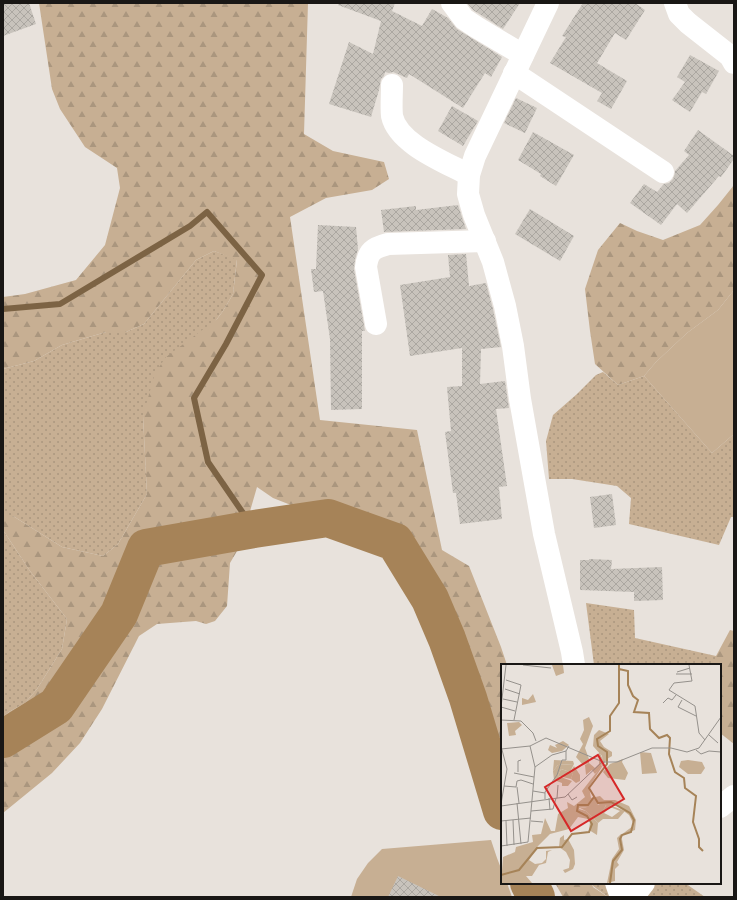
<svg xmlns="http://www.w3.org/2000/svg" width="737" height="900" font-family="'Space Grotesk',sans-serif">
	<defs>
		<pattern id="grass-dots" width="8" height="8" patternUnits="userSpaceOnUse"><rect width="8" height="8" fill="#c7af93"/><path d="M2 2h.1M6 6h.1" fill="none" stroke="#aa967e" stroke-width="1.8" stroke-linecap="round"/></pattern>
		<pattern id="forest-firs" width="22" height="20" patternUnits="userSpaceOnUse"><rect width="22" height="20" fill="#c7af93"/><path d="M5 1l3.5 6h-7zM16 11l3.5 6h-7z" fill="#aa967e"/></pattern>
		<pattern id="building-cross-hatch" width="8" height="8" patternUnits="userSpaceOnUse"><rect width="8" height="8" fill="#c8c3bc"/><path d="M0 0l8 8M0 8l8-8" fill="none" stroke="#aba7a1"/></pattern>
	</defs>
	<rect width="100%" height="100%" fill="#e8e2dc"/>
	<g fill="url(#grass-dots)">
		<path d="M214 251 237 259 233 294 223 311 143 416 147 494 118 544 103 556 62 547 13 516H3V369L34 361 62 345 106 332H126L144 324 196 260Z"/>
		<path d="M603 372 618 385 644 376 712 453 734 434V517H731L719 545 629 524 631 498 617 486 572 479H549L546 441 553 415 577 394 596 375Z"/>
		<path d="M3 530 30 571 67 619 62 649 37 689 25 703 9 712 3 717Z"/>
		<path d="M586 603 634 610 635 638 716 656V665H594Z"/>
		<path d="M592 883H685L705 897H608L593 886Z"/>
	</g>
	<g fill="url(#forest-firs)">
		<path d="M39 3H308L304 134 333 151 384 162 389 179 372 190 326 198 290 217 320 420 417 430 442 550 469 566 501 647 507 665H502V746L492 724 481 680 426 577 406 543 355 513 316 512 296 507 273 498 257 487 240 546 230 563 227 606 215 621 206 624 196 621 157 624 139 636 102 709 80 743 52 773 3 813V717L9 712 25 703 37 689 62 649 67 619 30 571 3 530V516H13L62 547 103 556 118 544 147 494 143 416 155 373 166 357 217 319 223 311 233 294 237 260 214 251 196 260 144 324 126 332H106L62 345 34 361 3 369V297L25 294 76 280 105 245 120 188 117 168 85 147 60 109 52 89Z"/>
		<path d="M734 185V290L718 310 687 333 656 362 644 376 618 385 595 364 590 331 585 289 598 250 620 223 637 231 663 240 700 225 718 205Z"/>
		<path d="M730 630 734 631V744L720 733V665H716V656Z"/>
		<path d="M555 883H592L593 887 608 897H563Z"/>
	</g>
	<g fill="#c7af93">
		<path d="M734 290V434L712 453 644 376 656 362 687 333 718 310Z"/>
		<path d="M491 840 497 858 502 871V883H507L512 897H351L357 879 368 863 382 849Z"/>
	</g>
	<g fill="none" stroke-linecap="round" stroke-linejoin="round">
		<path stroke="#7c6344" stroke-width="6" d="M3 309 60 304 190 226 207 212 262 275 226 344 194 398 208 462 254 529"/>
		<g stroke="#a68358" stroke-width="38">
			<path d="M3 739 56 706 119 614 146 548 254 529 328 518 395 542 430 599 447 639 468 698 502 811"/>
			<path d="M529 883 536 897"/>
		</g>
	</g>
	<g fill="url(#building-cross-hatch)">
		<path d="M3 3H29L36 24 3 36Z"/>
		<path d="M339 3H395L392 11 422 26 432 9 448 18 457 29 502 57 491 77 485 73 463 108 409 74 407 78 393 72 389 73 385 72 384 76 381 79 379 90 371 117 329 104 349 42 373 54 381 21 338 5Z"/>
		<path d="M469 3H520L503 29 473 10 468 4Z"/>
		<path d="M583 3H635L645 10 626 40 615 33 597 63 627 81 611 109 597 101 602 93 550 63 566 37 562 36Z"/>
		<path d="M690 55 719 71 706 94 702 92 690 112 672 100 685 82 677 77Z"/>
		<path d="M516 98 537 108 525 133 504 123Z"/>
		<path d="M452 106 478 121 463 146 438 131Z"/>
		<path d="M698 130 734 156V159L721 177 719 176 687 213 677 204 661 225 630 203 644 184 657 192 664 184 669 183 673 179 675 173V171L689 155 684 151Z"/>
		<path d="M533 132 574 155 556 186 540 176 541 174 518 160Z"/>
		<path d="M458 205 466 229 384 232 381 210 416 206V210Z"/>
		<path d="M530 209 574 236 560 261 515 234Z"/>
		<path d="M318 225 356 227 358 249 355 260 354 269 365 331H362V409L331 410 330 339 323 291 314 292 311 269H316Z"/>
		<path d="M466 254 469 286 486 283 493 309 501 347 481 349 480 384 505 381 509 408 496 409 507 486 499 487 502 519 460 524 456 493H453L445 432 451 431 447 387 462 386V348L410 356 400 285 450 277 448 255Z"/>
		<path d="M612 494 616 525 594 528 590 497Z"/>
		<path d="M589 559 612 560 611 569 662 567 663 600 634 601V592L580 590V560H589Z"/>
		<path d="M398 876 441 897H388Z"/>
	</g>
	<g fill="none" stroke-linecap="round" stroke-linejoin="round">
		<g stroke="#fff" stroke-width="22">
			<path d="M452 3 464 19 476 27 523 55"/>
			<path d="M548 3 475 156 469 175 468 194 474 215 493 262 505 306 513 346 520 399 544 534 572 652 574 665"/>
			<path d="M675 3 679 14 688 23 730 56 734 63"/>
			<path d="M514 73 663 172"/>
			<path d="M392 85C392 94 391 106 392 116 398 144 445 162 469 175"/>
			<path d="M376 324 366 267C368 251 373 248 388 244L485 241"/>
			<path d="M720 807 734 796"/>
			<path d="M616 883 621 897"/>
			<path d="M633 897 644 883"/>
		</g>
	</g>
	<g transform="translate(501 664)">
		<rect width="220" height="220" fill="#e8e2dc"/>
		<path d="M62 77 68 81 61 87 51 89 47 86 49 81 56 84 54 81ZM98 87 102 96 100 103 94 110 91 106 85 111 84 101 88 99 94 104 98 100ZM139 88 150 89 156 109 141 110ZM53 96 72 97 73 100 57 101 52 107ZM73 102 79 111V117L75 119 70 115 72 109 69 108ZM94 140 99 141 101 148 106 140 124 147 117 155H102L97 159 85 147 77 143 85 144ZM109 143 119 147 111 153 103 149ZM120 170 123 186 116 198 118 201 114 205V217L106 219 111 195 118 185 116 174Z" fill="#c7af93" fill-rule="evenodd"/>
		<path d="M51 1H62L63 9 55 12ZM32 30 35 38 21 41V34L27 36ZM88 53 92 62 84 84 88 95V99L82 101 75 93 82 80 79 75 83 66 82 56ZM18 58 21 61 14 67 15 71 8 72 6 59ZM98 66 108 70 99 77 103 83 111 88V92L106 95 88 123 90 134 99 132 103 136H114L128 142 135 156 134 166 120 171 132 162V159L128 151 116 142 105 141 101 149 98 140 87 144 79 143 78 145 85 147 97 159 96 171 88 166 89 158 87 155 77 153 68 165 49 170 37 182 28 196 34 200 41 199 45 195V187L51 186 47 188 45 199 38 201 31 212H25L31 219H0L2 193 14 188 15 183 32 178 31 171 40 170 44 154 50 167H54L57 150 67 144 66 138 73 142 84 133 81 127 102 100 101 92 92 82 93 71ZM187 96 201 98 204 104 200 110H187L178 103 180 97ZM73 100 69 108 60 105 57 112 71 117 67 122H61V119L53 116 52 107 57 101ZM63 171V176L67 175 73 186 74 200 72 205 64 209 62 206 68 204 69 196 65 188 58 183 59 174Z" fill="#c7af93"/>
		<path d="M122 95 121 98 127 109 124 116 107 114 102 108 109 100ZM60 105 72 109 70 115 57 112Z" fill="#c7af93"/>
		<path fill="none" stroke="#a68358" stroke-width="2" d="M118 5 127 7V21L132 32 137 36 133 48 148 49 149 65 158 74 166 71 169 74 168 90 174 108 183 114 184 124 195 132 192 158 198 175V183L202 187M0 211 18 206 36 184 61 183 71 170 88 168 91 160 86 152 76 147 77 141H87L93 133M109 219 112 197 121 186 119 175 121 171 130 168 133 156 129 149 110 138 97 139 88 124 106 100V88L97 82 96 75 109 67V52L118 39V1"/>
		<path fill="none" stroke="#95918c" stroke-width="1" d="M22 1 50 4M188 1 191 17 173 19 168 26 194 42 198 69 204 76M176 8 189 4M175 10H191M5 16 20 21 13 56M4 25 19 30M2 35 16 38M181 36 177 43 195 52M162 39 167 34 171 36 175 31M0 43 5 1M0 43 14 47M0 56 20 57 32 69 35 77M208 71 217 79M0 82 6 105 0 140M29 82 34 103 31 136M0 85 29 82 45 74 102 98H116L151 84H170L186 88 198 84 220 53M195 86 200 90 208 87 220 88M34 103 51 91 65 87 68 82M17 108V97L20 96M13 109 33 113M3 122 15 123 16 117 20 116 32 120M16 123 18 139M32 127 44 129M67 130 71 136 76 133M48 134 49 146M56 134 57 121M44 135V128L56 111 61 96H65V87M16 139 20 180M0 142 64 133 101 98M30 147 52 145 55 134M12 156 13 181M0 157 30 154M5 157 6 182M30 157 42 158M0 182 27 178 31 136"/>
		<path fill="#d62828" fill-opacity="0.15" stroke="#d62828" stroke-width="2" d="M97 91 123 135 70 167 44 123Z"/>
		<rect width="220" height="220" fill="none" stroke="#191715" stroke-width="2"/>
	</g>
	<rect width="737" height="900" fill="none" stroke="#191715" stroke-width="8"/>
</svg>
